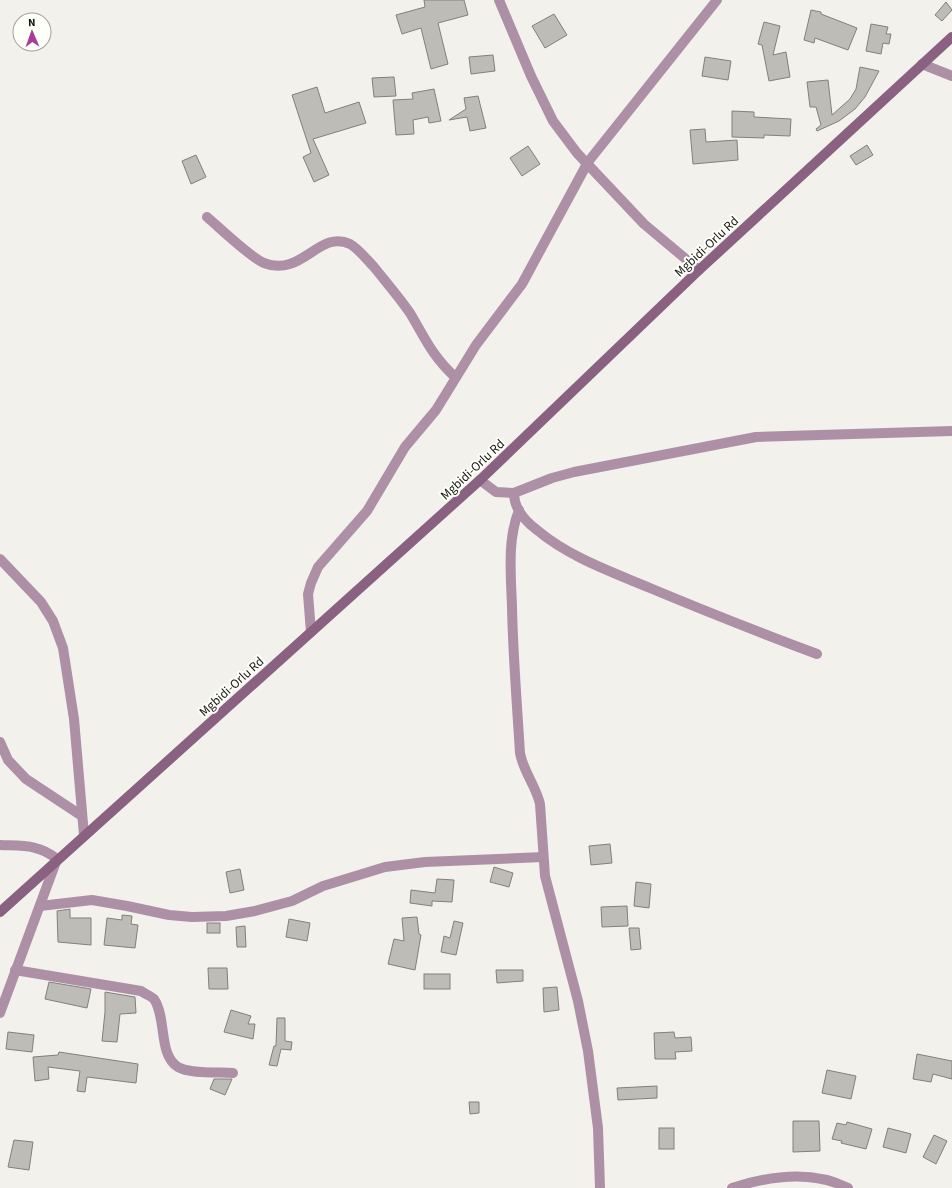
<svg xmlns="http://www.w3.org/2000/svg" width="952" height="1188" font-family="'Source Sans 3',sans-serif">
	<rect width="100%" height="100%" fill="#f2f1ec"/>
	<g fill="#bdbcb7" stroke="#81817c">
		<path d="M424 0H464L468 15 438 23 448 64 431 69 421 28 402 34 396 15 425 7Z"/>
		<path d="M946 2 952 10 942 21 935 15Z"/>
		<path d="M811 10 821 12V14L857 28 848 50 815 38 814 43 804 40Z"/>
		<path d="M554 14 567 35 545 48 532 26Z"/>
		<path d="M764 22 780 26 773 55 786 52 790 77 769 81 762 45 758 44Z"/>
		<path d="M871 24 888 27 886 34H891L889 44 883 43 881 54 866 51Z"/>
		<path d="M493 55 495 71 471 74 469 57Z"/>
		<path d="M705 57 731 61 728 80 702 76Z"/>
		<path d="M860 67 879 71 865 97 855 109 839 121 817 131 816 129 821 125 816 107H810L807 82 828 80 832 115 850 99 856 89Z"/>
		<path d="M394 77 396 96 374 97 372 78Z"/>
		<path d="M317 87 325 113 359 102 366 123 313 139 329 175 314 182 303 157 311 153 292 95Z"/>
		<path d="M434 89 441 121 429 123 428 117 413 120 414 134 396 135 393 100 413 99 412 93Z"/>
		<path d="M478 96 486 128 470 131 467 117 449 120 466 109 464 98Z"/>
		<path d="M732 111 754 112V117L791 119 790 136 764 135V138L732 137Z"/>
		<path d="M705 129 706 142 737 140 738 160 693 164 690 130Z"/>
		<path d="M867 145 873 155 856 165 850 156Z"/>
		<path d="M528 146 540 164 522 176 510 158Z"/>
		<path d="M196 155 206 177 191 184 182 161Z"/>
		<path d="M610 844 612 863 591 865 589 846Z"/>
		<path d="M494 867 513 873 509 887 490 882Z"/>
		<path d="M240 869 244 890 230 893 226 872Z"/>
		<path d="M437 879 454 880 452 902 432 901V906L410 903 411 890 435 893Z"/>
		<path d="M636 882 651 884 649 908 634 906Z"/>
		<path d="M627 906 628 926 602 927 601 907Z"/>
		<path d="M70 909V918H91V945L58 942 57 911Z"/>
		<path d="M122 915 132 916 131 924 138 925 135 948 104 945 107 918 122 920Z"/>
		<path d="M417 917 419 934 421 935 415 970 388 964 394 939 404 941 402 918Z"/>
		<path d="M289 919 310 923 307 941 286 937Z"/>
		<path d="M454 921 463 923 456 955 441 952 444 936 450 938Z"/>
		<rect x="207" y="923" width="13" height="10"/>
		<path d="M245 926 246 947H237L236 927Z"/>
		<path d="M629 928H639L641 949 631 950Z"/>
		<path d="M208 968H227L228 989H209Z"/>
		<path d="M496 970H523V981L497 983Z"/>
		<rect x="424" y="974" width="26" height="15"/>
		<path d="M49 982 91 989 87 1008 45 999Z"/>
		<path d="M557 987 559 1010 544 1012 543 988Z"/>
		<path d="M105 992 135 997 136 1013 120 1014 117 1042 102 1041 105 1012Z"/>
		<path d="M231 1010 251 1016 248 1024H255L253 1039 224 1032Z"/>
		<path d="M277 1018H285V1041L292 1042 291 1050 281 1049 277 1066 269 1065 274 1046H276Z"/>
		<path d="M8 1032 34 1035 32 1052 6 1049Z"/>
		<path d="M674 1032 675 1038 691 1037 692 1051 675 1052 676 1059H655L654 1033Z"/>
		<path d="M59 1052 138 1064 136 1083 87 1077 85 1092 77 1091 80 1071 48 1067 49 1079 35 1081 33 1057 58 1055Z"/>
		<path d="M917 1054 952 1061V1079L933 1074 931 1082 913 1079Z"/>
		<path d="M827 1070 856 1076 851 1099 822 1093Z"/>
		<path d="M214 1079H232L225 1095 210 1089Z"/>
		<path d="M657 1086V1098L618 1100 617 1088Z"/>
		<path d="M469 1102H479V1113L470 1114Z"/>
		<path d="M793 1121H819L820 1151 793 1152Z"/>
		<path d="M847 1122 872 1129 866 1149 841 1143 842 1141 832 1139 837 1123 846 1125Z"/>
		<rect x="659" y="1128" width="15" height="21"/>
		<path d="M888 1128 911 1134 906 1153 883 1147Z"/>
		<path d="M934 1135 947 1141 936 1164 923 1157Z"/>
		<path d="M14 1140 33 1142 29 1170 8 1167Z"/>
	</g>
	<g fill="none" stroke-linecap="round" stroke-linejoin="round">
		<g stroke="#ad90a5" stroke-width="10">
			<path d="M499 0 531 76 553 121 577 153 644 224 699 270"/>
			<path d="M922 64 952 76"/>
			<path d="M207 217C220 228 251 258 264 263 302 278 319 229 350 244 359 249 367 260 374 267 386 282 399 297 410 313 425 338 432 356 455 377"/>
			<path d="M480 480 496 492 514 493 552 478 574 472 756 437 952 431"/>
			<path d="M514 493C514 508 525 521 537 530 569 557 612 572 650 588 705 611 761 633 817 654"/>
			<path d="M519 510C507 540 511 575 512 607 513 656 517 704 520 753 523 771 536 786 540 804L545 876 578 1001 588 1051 598 1128 600 1188"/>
			<path d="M0 559 41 602 53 621 63 648 74 719 84 835"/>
			<path d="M311 632 308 594 311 583 318 567 367 511 405 447 436 410 476 345 522 284 588 162 717 0"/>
			<path d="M0 742 8 760 26 779 82 816"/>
			<path d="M0 845C22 846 39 844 57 859L0 1013"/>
			<path d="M40 906 92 900 127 906 169 915 192 917 226 916 255 911 292 901 323 886 385 867 425 862 543 857"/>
			<path d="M15 970 141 991C145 994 151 996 154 999 167 1018 158 1055 178 1067 189 1074 219 1072 233 1073"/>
			<path d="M732 1188C769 1176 813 1170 848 1188"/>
		</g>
		<path stroke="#8b6181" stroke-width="10" d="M0 912 480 480 699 270 952 37"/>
	</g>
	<g text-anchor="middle" stroke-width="4" stroke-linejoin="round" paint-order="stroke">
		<g font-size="13" fill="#141412" stroke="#fffff9">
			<text transform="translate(706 246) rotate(-43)" y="5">Mgbidi-Orlu Rd</text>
			<text transform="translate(472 469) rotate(-43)" y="5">Mgbidi-Orlu Rd</text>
			<text transform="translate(231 686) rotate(-42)" y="5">Mgbidi-Orlu Rd</text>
		</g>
	</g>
	<g transform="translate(32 32) rotate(358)"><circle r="19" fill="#fffff9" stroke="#a1a19d"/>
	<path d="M0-3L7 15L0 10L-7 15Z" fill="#ab3b97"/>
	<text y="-6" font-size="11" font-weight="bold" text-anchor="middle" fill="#141412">N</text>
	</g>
</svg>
